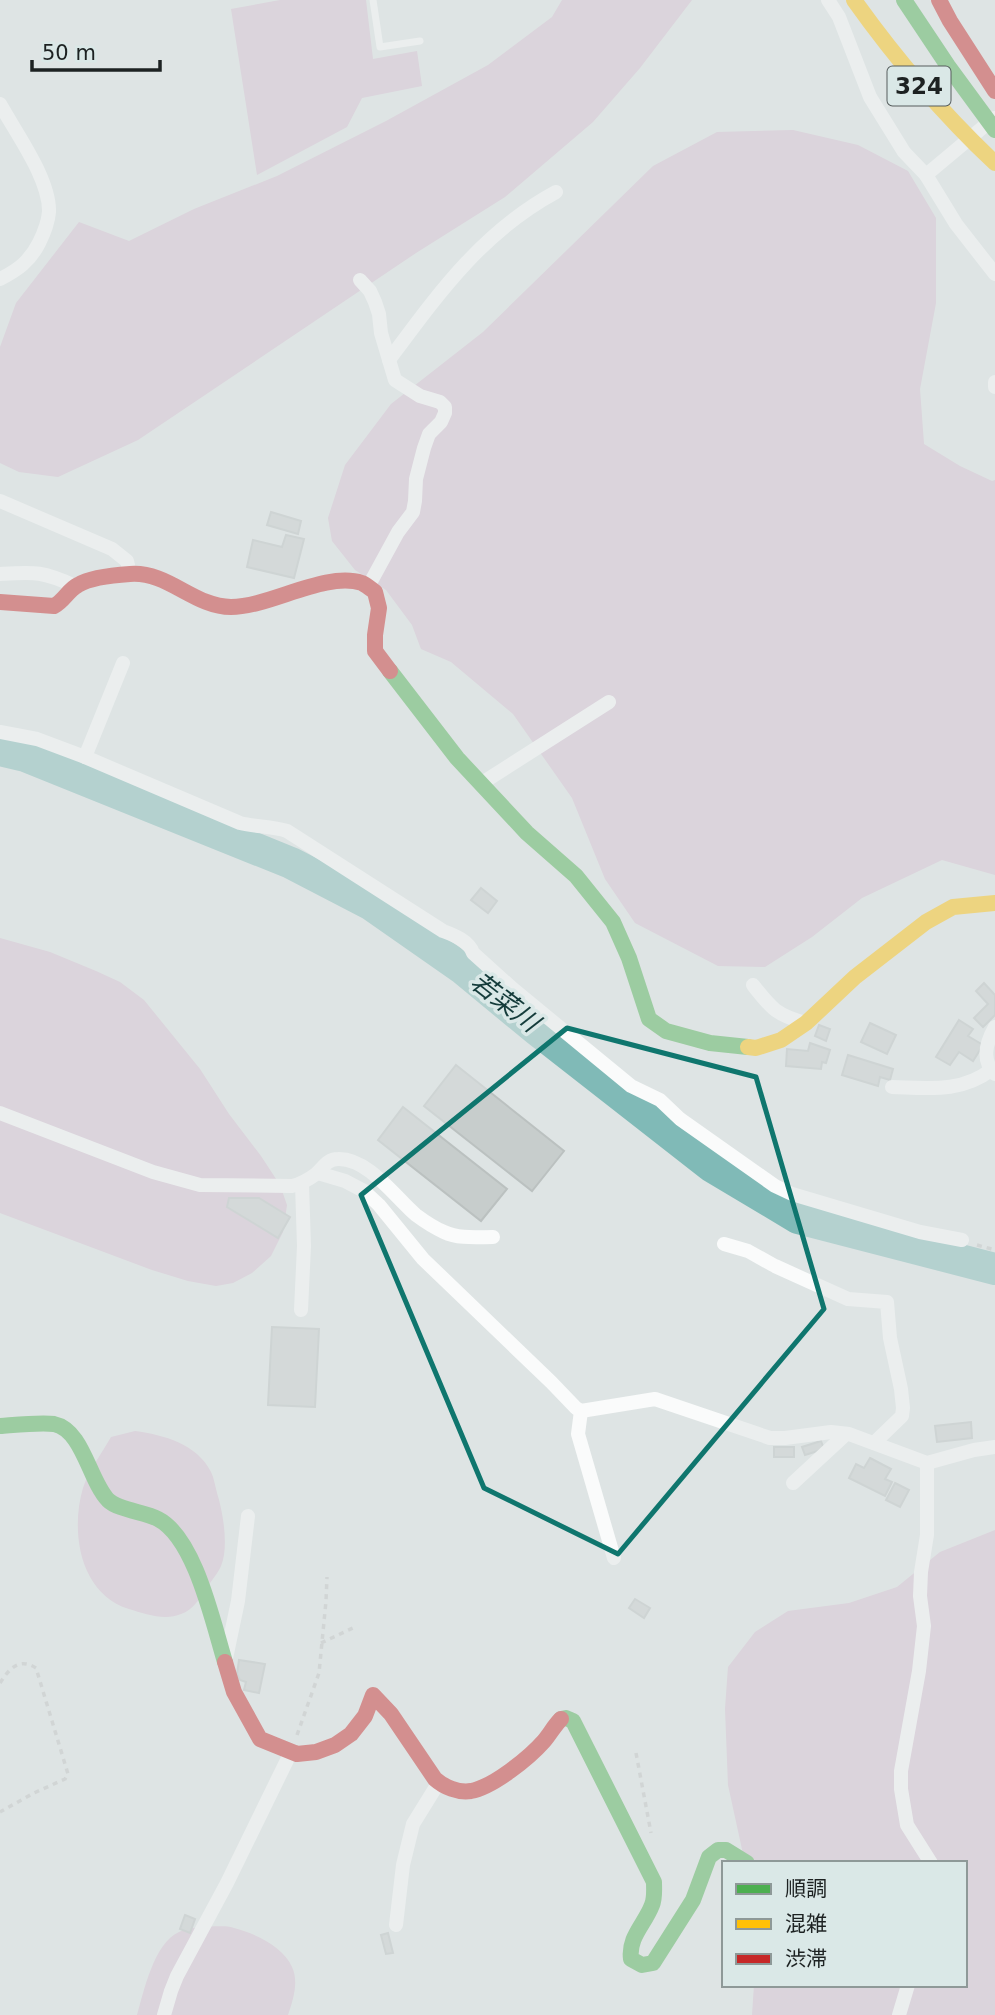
<svg xmlns="http://www.w3.org/2000/svg" width="995" height="2015" font-family="'DejaVu Sans','Noto Sans JP',sans-serif">
	<rect width="100%" height="100%" fill="#dee4e4"/>
	<g fill="#d7c0d2">
		<path d="M280 0H366L373 59 417 51 422 86 362 98 347 127 257 175 231 9Z"/>
		<path d="M562 0H692L640 68 593 122 505 197 416 253 138 440 58 477 19 472 0 463V347L16 303 79 222 129 241 194 209 277 176 386 121 488 65 552 17Z"/>
		<path d="M793 130 858 145 908 171 936 218V303L920 389 924 444 960 466 992 481 995 480V875L942 860 862 898 812 937 765 967 718 966 635 923 605 879 572 798 513 714 451 662 421 649 412 625 386 590 355 570 332 541 328 518 345 465 391 404 483 332 653 166 717 132Z"/>
		<path d="M0 938 50 952 96 971 120 982 144 1000 200 1069 229 1114 261 1156 280 1185 287 1205 283 1232 271 1256 252 1273 233 1283 216 1286 188 1281 152 1270 0 1213Z"/>
		<path d="M135 1431C164 1435 197 1444 211 1472 214 1478 215 1486 217 1493 223 1512 229 1547 221 1566 218 1573 211 1581 207 1588 200 1598 193 1610 181 1614 165 1621 145 1614 129 1609 80 1594 70 1532 83 1488 89 1470 102 1453 111 1437Z"/>
		<path d="M995 1530V2015H752L754 1985H965V1863H745L728 1785 725 1709 728 1667 755 1632 788 1611 849 1603 897 1587 940 1552Z"/>
		<path d="M201 1927C212 1927 224 1925 234 1928 254 1933 284 1947 292 1967 299 1982 293 2000 288 2015H137C144 1991 154 1943 179 1932 185 1929 194 1928 201 1927Z"/>
	</g>
	<g fill="none" stroke-linecap="round" stroke-linejoin="round">
		<path stroke="#80bab7" stroke-width="32" d="M0 750 25 756 291 863 370 904 463 969 537 1030 711 1166 798 1218 995 1269"/>
	</g>
	<g fill="#c7cdcc" stroke="#bbc1c0" stroke-width="2">
		<path d="M271 512 301 521 298 534 267 525Z"/>
		<path d="M286 535 304 539 294 578 247 567 253 540 282 547Z"/>
		<path d="M481 888 497 901 488 913 471 900Z"/>
		<path d="M984 983 995 995V1015L983 1027 974 1018 988 1004 976 991Z"/>
		<path d="M959 1020 973 1029 968 1036 983 1045 973 1061 959 1052 950 1065 936 1057Z"/>
		<path d="M870 1023 896 1035 887 1054 861 1042Z"/>
		<path d="M819 1025 830 1029 826 1041 815 1036Z"/>
		<path d="M810 1043 830 1050 826 1063 822 1062 821 1069 786 1066 787 1049 808 1051Z"/>
		<path d="M848 1055 893 1069 890 1080 880 1077 878 1086 842 1075Z"/>
		<path d="M456 1065 564 1151 532 1191 424 1106Z"/>
		<path d="M403 1107 507 1189 481 1221 378 1140Z"/>
		<path d="M229 1198H259L290 1217 278 1238 227 1207Z"/>
		<path d="M272 1327 319 1329 315 1407 268 1405Z"/>
		<path d="M971 1422 972 1438 937 1442 935 1426Z"/>
		<path d="M821 1441 824 1449 805 1455 802 1447Z"/>
		<rect x="774" y="1447" width="20" height="10"/>
		<path d="M870 1458 891 1469 885 1479 892 1482 885 1496 849 1478 856 1464 864 1468Z"/>
		<path d="M895 1483 909 1490 900 1507 886 1500Z"/>
		<path d="M635 1599 650 1608 644 1618 629 1608Z"/>
		<path d="M239 1660 265 1664 259 1693 244 1690 246 1682 240 1680 237 1674Z"/>
		<path d="M185 1915 195 1919 190 1933 180 1929Z"/>
		<path d="M388 1933 393 1953 386 1954 381 1935Z"/>
	</g>
	<g fill="none" stroke-linecap="round" stroke-linejoin="round">
		<g stroke="#c2c4c4" stroke-width="3.5" stroke-dasharray="5 5" stroke-linecap="butt">
			<path d="M977 1245 995 1250"/>
			<path d="M321 1643 357 1626"/>
			<path d="M0 1683C9 1669 19 1657 36 1668L68 1774 65 1779 34 1793 0 1812"/>
			<path d="M297 1735 319 1673 326 1601 327 1577"/>
			<path d="M636 1753 651 1833"/>
		</g>
		<path stroke="#fafbfb" stroke-width="7" d="M373 0 380 47 420 41"/>
		<g stroke="#fafbfb" stroke-width="14">
			<path d="M828 0 839 17 870 97 904 152 926 175 956 224 995 274"/>
			<path d="M0 104C16 133 50 179 49 212 48 223 44 233 39 243 30 261 18 270 0 279"/>
			<path d="M926 175 994 118"/>
			<path d="M360 280 370 291 375 302 379 314 381 333 395 380 420 396 440 402 445 407V413L441 422 429 434 424 448 416 479 415 501 413 512 398 532 368 587"/>
			<path d="M389 360C438 294 482 232 556 192"/>
			<path d="M995 382V387"/>
			<path d="M0 501 112 549 127 561 130 574"/>
			<path d="M0 574C35 572 42 571 75 586"/>
			<path d="M0 732 37 739 85 757 240 823C256 827 271 826 287 831L443 931C454 935 469 941 473 953L513 989 631 1086 660 1100 680 1119 775 1186 792 1194 920 1232 962 1240"/>
			<path d="M85 757 123 663"/>
			<path d="M482 783 609 702"/>
			<path d="M753 985C771 1008 776 1015 806 1023"/>
			<path d="M995 1027C986 1043 981 1060 995 1074"/>
			<path d="M892 1087C928 1088 961 1093 991 1070"/>
			<path d="M0 1113 153 1172 200 1185 292 1186C301 1184 308 1180 316 1174 323 1168 327 1159 338 1159 368 1158 395 1197 416 1215 424 1221 435 1228 444 1232 459 1239 477 1237 493 1237"/>
			<path d="M318 1173 345 1181 364 1191 379 1205 423 1259 551 1382 576 1408 581 1411 655 1399 770 1438H785L831 1432 849 1434 927 1463 974 1450 995 1447"/>
			<path d="M724 1244 748 1251 775 1266 848 1299 887 1302 890 1338 901 1389 903 1408 902 1416 874 1443"/>
			<path d="M301 1310 304 1246 302 1184"/>
			<path d="M581 1411 578 1434 614 1558"/>
			<path d="M927 1463V1535L921 1572 920 1596 924 1626 919 1671 901 1771V1789L907 1825 931 1863"/>
			<path d="M793 1483 846 1434"/>
			<path d="M225 1663 238 1601 248 1516"/>
			<path d="M396 1925 403 1865 413 1824 439 1782"/>
			<path d="M164 2015 171 1991 177 1976 227 1883 291 1752"/>
			<path d="M899 2015 908 1985"/>
		</g>
		<g stroke="#4caf50" stroke-width="16">
			<path d="M904 0 948 66 995 130"/>
			<path d="M390 671 457 758 527 833 576 876 613 922 629 958 649 1019 666 1031 710 1043 748 1047"/>
			<path d="M0 1426C14 1425 41 1422 54 1424 83 1430 89 1480 108 1500 118 1510 145 1512 158 1519 195 1538 213 1623 225 1662"/>
			<path d="M561 1719 566 1718 573 1721 654 1882C654 1890 655 1898 652 1905 645 1924 628 1937 631 1959L642 1965 653 1963 693 1900 709 1857 718 1850H726L747 1863"/>
		</g>
		<g stroke="#ffc107" stroke-width="16">
			<path d="M854 0C896 59 942 113 995 163"/>
			<path d="M748 1047 756 1048 781 1040 806 1023 855 977 926 922 953 907 995 903"/>
		</g>
		<g stroke="#c62828" stroke-width="16">
			<path d="M939 0 950 21 995 91"/>
			<path d="M0 602 54 606C64 601 68 590 78 585 91 577 114 575 130 574 168 571 194 607 231 607 270 607 325 571 362 583 366 585 371 589 375 592L379 608 375 635V651L390 671"/>
			<path d="M225 1662 234 1692 260 1739 297 1754 316 1752 335 1745 351 1734 365 1716 373 1695 391 1714 435 1779C444 1787 458 1793 471 1791 493 1787 529 1758 544 1741 550 1734 554 1726 561 1719"/>
		</g>
	</g>
	<path d="M0 0H995V2015H0ZM567 1028 756 1077 824 1309 618 1554 484 1488 361 1195Z" fill="#dee4e4" fill-opacity=".55" fill-rule="evenodd"/>
	<path fill="none" stroke="#0f766e" stroke-width="5" stroke-linejoin="round" d="M567 1028 756 1077 824 1309 618 1554 484 1488 361 1195Z"/>
	<g text-anchor="middle" stroke-width="7" stroke-linejoin="round" paint-order="stroke">
		<rect fill="#dae8e7" stroke="#565d5d" stroke-width="2" x="887.5" y="66.5" width="63" height="39" rx="5"/>
		<g font-size="23" font-weight="bold" fill="#1d2222">
			<text x="919" y="94">324</text>
		</g>
		<g font-size="26" font-style="italic" fill="#153c3b" stroke="#dae8e7">
			<text transform="translate(505 1002) rotate(38)" y="9">若菜川</text>
		</g>
	</g>
	<rect x="722" y="1861" width="245" height="126" fill="#dae8e7" stroke="#8e9998" stroke-width="2"/>
	<rect x="736" y="1884" width="35" height="10" fill="#4caf50" stroke="#8e9998" stroke-width="2"/>
	<text x="785" y="1896" font-size="21" fill="#1d2222">順調</text>
	<rect x="736" y="1919" width="35" height="10" fill="#ffc107" stroke="#8e9998" stroke-width="2"/>
	<text x="785" y="1931" font-size="21" fill="#1d2222">混雑</text>
	<rect x="736" y="1954" width="35" height="10" fill="#c62828" stroke="#8e9998" stroke-width="2"/>
	<text x="785" y="1966" font-size="21" fill="#1d2222">渋滞</text>
	<path d="M32 60v10h128v-10" fill="none" stroke="#1d2222" stroke-width="3.5"/>
	<text x="42" y="60" font-size="21" fill="#1d2222" stroke="#dae8e7" stroke-width="5" paint-order="stroke">50 m</text>
</svg>
